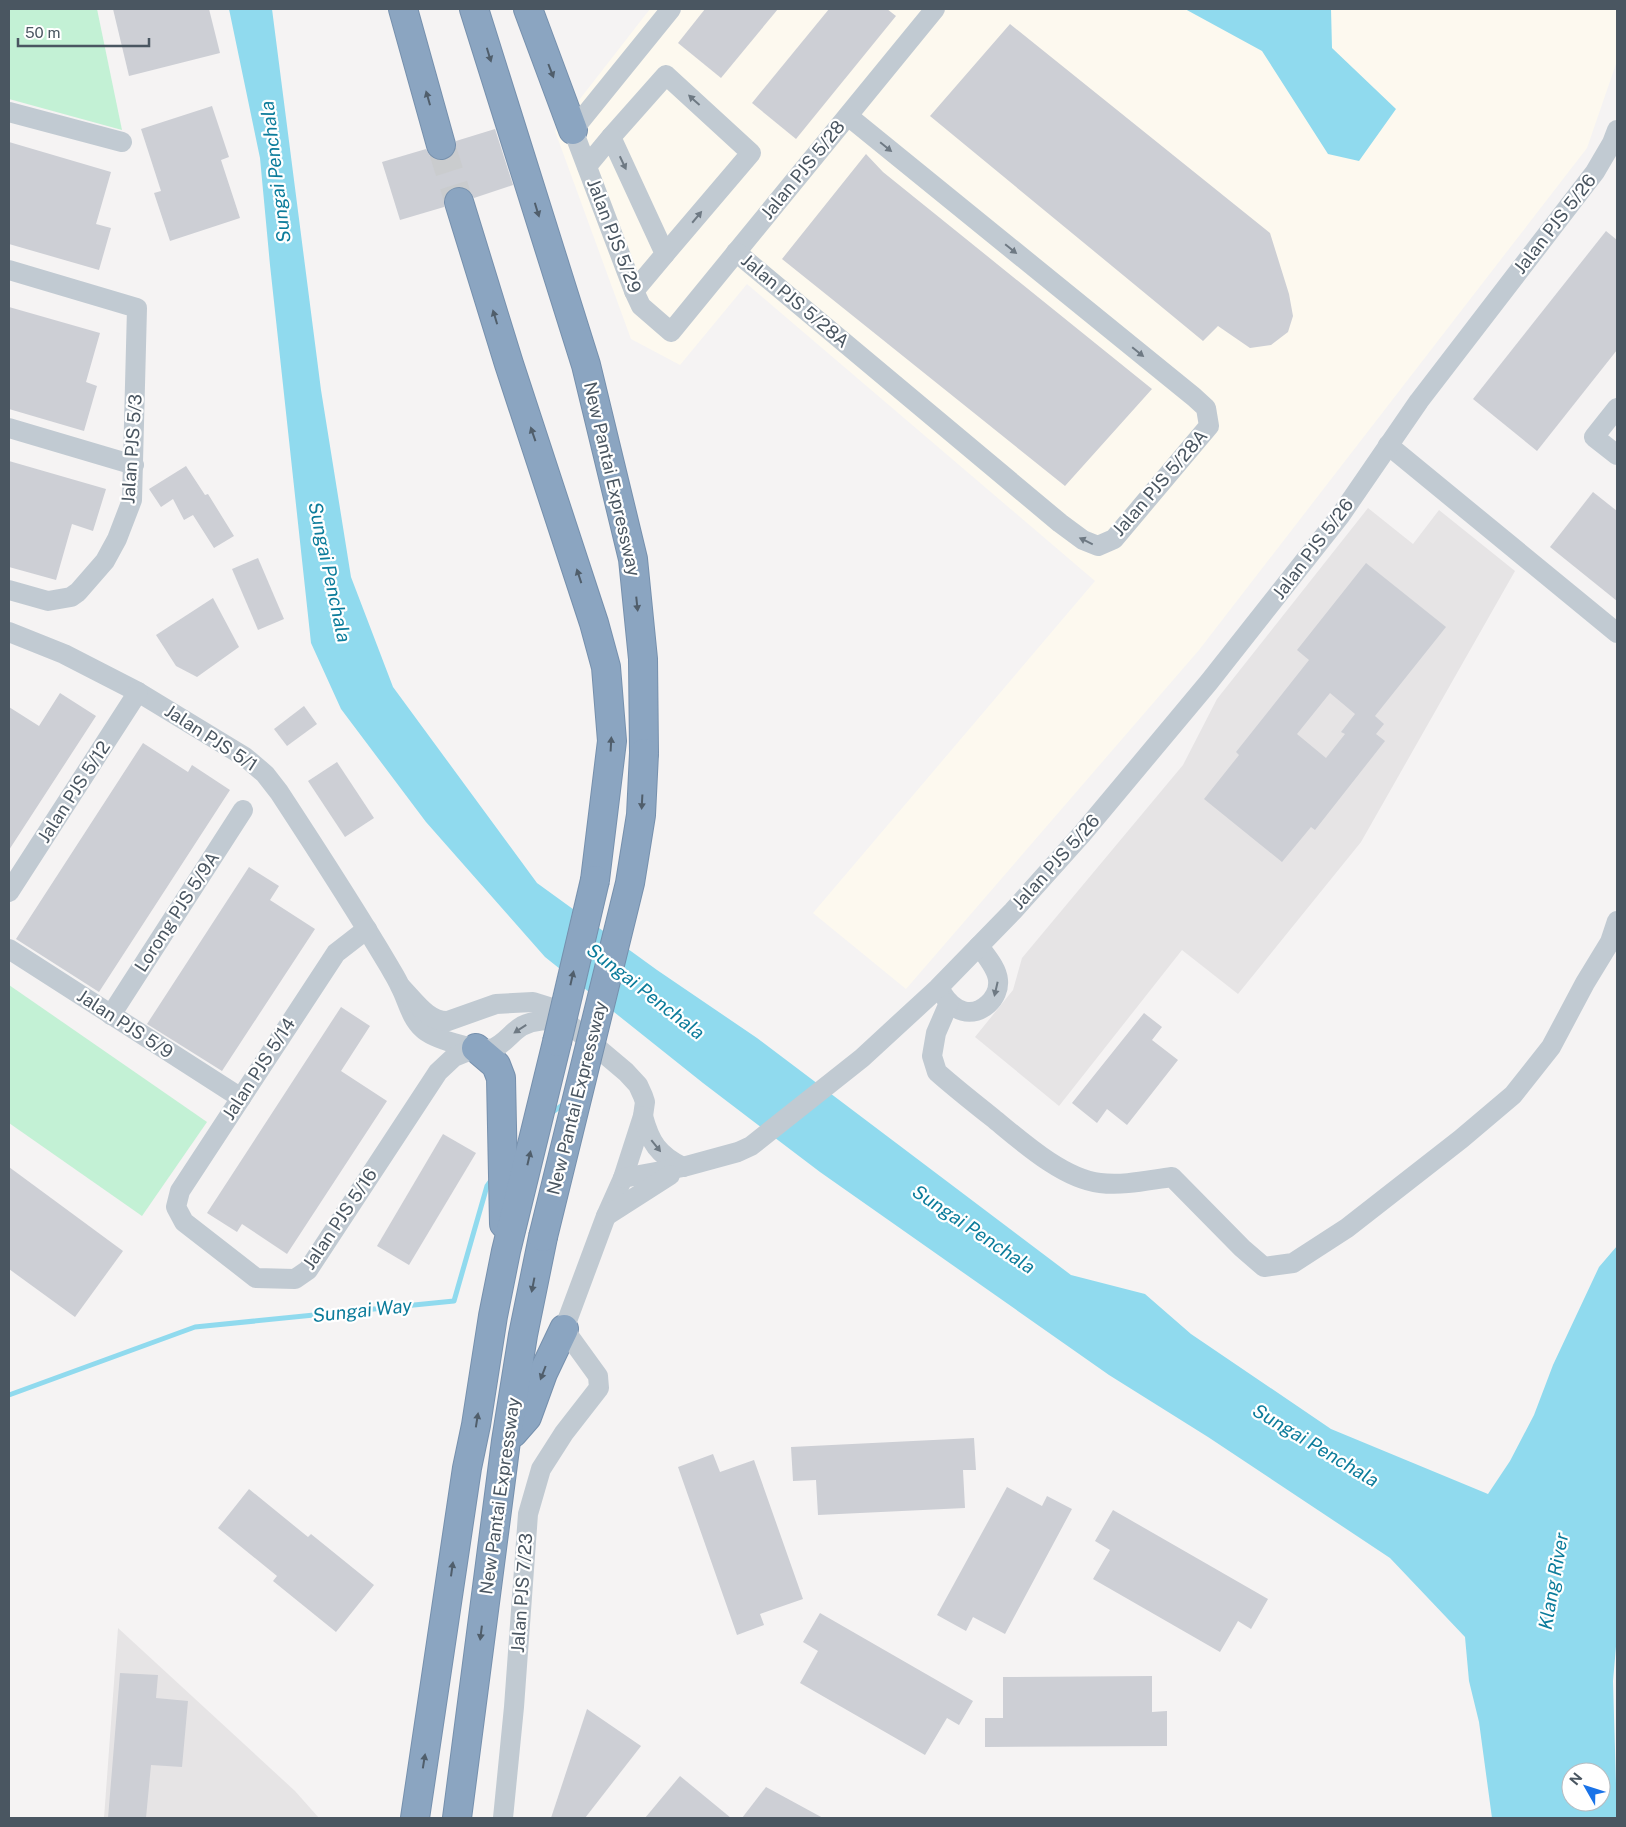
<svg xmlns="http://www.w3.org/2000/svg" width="1626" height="1827" font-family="'Public Sans',sans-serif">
	<rect width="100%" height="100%" fill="#f5f3f3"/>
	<path fill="#fdf9ef" d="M650 9H1617V61L1587 148 1199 650 906 989 813 913 1095 581 747 284 680 365 631 339 555 131Z"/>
	<g fill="#e6e4e5">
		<path d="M1368 508 1413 544 1439 510 1515 571 1361 842 1238 994 1182 950 1059 1106 975 1037 1013 990 1022 958 1183 765 1217 699Z"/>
		<path d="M118 1628 295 1791 319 1818H104Z"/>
	</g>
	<g fill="#c3f1d5">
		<path d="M9 9H97L122 130 9 99Z"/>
		<path d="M9 985 207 1122 142 1216 9 1123Z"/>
	</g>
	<g fill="#90daee" fill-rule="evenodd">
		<path d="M229 9H272L321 390 351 577 393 687 537 883 657 970 757 1038 1071 1275 1145 1294 1191 1334 1331 1429 1488 1494 1510 1461 1534 1415 1553 1365 1599 1267 1617 1246V1635L1613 1681 1617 1818H1492L1479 1722 1469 1681 1465 1637 1390 1558 1208 1437 1109 1375 820 1172 703 1083 545 957 426 822 341 709 311 643 270 265 260 158ZM1571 1772H1601V1802H1571Z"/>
		<path d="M1185 9H1331L1332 48 1396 109 1359 161 1328 154 1262 51Z"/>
	</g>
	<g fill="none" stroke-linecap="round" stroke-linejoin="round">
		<g stroke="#90daee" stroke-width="5">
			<path d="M550 1114 565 1103"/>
			<path d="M9 1395 195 1327 454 1301 487 1186 492 1179"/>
		</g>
	</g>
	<g fill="#cdcfd5" fill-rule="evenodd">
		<path d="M113 9H209L220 53 129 76Z"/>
		<path d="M705 9H778L721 78 678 43Z"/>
		<path d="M829 9H887L896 16 796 139 752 103Z"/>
		<path d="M1010 24 1270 233 1289 294 1293 316 1288 332 1271 345 1250 348 1218 326 1203 341 930 116Z"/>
		<path d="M212 106 229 157 221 160 240 218 170 241 154 193 161 191 141 129Z"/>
		<path d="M495 129 513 185 474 198 469 190 463 187H455L447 192 444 199V207L400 220 382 162 426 149 430 156 437 160H446L452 156 456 149V141Z"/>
		<path d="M9 142 111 172 96 224 111 228 99 270 9 244Z"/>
		<path d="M866 154 883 172 1152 389 1065 486 782 259Z"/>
		<path d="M1606 231 1617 240V350L1537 451 1473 399Z"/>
		<path d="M9 307 100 333 86 382 97 386 84 431 9 409Z"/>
		<path d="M9 461 106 489 93 531 72 524 56 580 9 567Z"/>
		<path d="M186 466 205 495 208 494 234 536 214 548 193 515 184 520 173 499 161 507 149 489Z"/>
		<path d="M1593 492 1617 511V601L1550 547Z"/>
		<path d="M258 558 284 619 258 630 232 569Z"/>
		<path d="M1366 563 1446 627 1375 716 1384 724 1376 734 1385 741 1315 830 1311 827 1282 862 1204 799 1239 755 1236 752 1309 660 1297 650ZM1330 693 1355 714 1341 732 1345 734 1326 758 1297 734Z"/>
		<path d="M213 598 239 647 197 677 176 666 156 635Z"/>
		<path d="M60 693 96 716 9 850V707L39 726Z"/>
		<path d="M304 706 317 724 287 746 274 729Z"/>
		<path d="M143 743 188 772 192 765 230 790 99 992 16 939Z"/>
		<path d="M337 762 374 818 345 837 308 781Z"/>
		<path d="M249 867 279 886 270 900 315 929 222 1071 147 1024Z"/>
		<path d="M341 1007 370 1026 341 1071 387 1101 287 1254 242 1224 237 1232 207 1213Z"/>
		<path d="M1144 1013 1162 1027 1152 1040 1178 1060 1127 1125 1107 1109 1097 1123 1072 1103Z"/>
		<path d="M443 1134 476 1153 409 1265 377 1246Z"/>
		<path d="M9 1167 123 1251 75 1317 9 1269Z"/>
		<path d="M974 1438 976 1470H963L965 1508 818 1515 816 1480 793 1481 791 1447Z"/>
		<path d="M713 1454 720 1472 754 1460 803 1599 760 1614 764 1625 737 1635 678 1467Z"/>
		<path d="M1007 1487 1042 1506 1047 1496 1072 1509 1005 1634 973 1617 966 1631 937 1615Z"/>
		<path d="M249 1489 308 1537 311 1534 374 1585 336 1632 273 1581 277 1576 218 1528Z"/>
		<path d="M1113 1510 1268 1599 1251 1629 1238 1621 1220 1652 1093 1579 1110 1550 1095 1541Z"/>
		<path d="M820 1613 973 1701 959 1725 947 1718 925 1755 800 1683 818 1651 803 1642Z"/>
		<path d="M120 1673 158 1675 156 1698 188 1701 182 1767 151 1765 146 1818H108Z"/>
		<path d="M1152 1676V1712L1167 1711V1746L985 1747V1718H1003V1677Z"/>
		<path d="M587 1709 641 1746 585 1818H551Z"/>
		<path d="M680 1776 731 1818H645Z"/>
		<path d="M766 1787 823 1818H742Z"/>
	</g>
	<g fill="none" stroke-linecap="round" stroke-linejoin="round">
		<path stroke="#caccce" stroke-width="28" stroke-dasharray="28 14" stroke-linecap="butt" d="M441 145 459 202"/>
		<defs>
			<g id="highway">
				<path d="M403 9 441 145"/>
				<path d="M474 9 586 365 633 559 643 659 644 753"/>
				<path d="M528 9 573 130"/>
				<path d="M459 202 509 364 594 623 606 667 612 741 595 880"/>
				<path d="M476 1048 496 1065 501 1078 504 1224"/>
				<path d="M513 1433 527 1417 543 1373 564 1329"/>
				<path d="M415 1818 467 1468 476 1425 493 1316 506 1251 557 1042"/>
				<path d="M457 1818 506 1441 523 1335 543 1237"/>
			</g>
		</defs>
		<use href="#highway" stroke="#7690ad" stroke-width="30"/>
		<g stroke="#c1cad2" stroke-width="20">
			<path d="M671 9 573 130 634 291 641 306 671 332 935 9"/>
			<path d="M9 112 122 142"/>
			<path d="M611 137 666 75 751 153 665 254"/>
			<path d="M587 166 611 137 665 254 634 291"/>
			<path d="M736 252 1060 523 1083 540 1098 546 1114 539 1209 426 1206 408 1194 397 848 116"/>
			<path d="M9 270 137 308 132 500 117 539 105 561 78 592 71 597 48 601 9 590"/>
			<path d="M1617 408 1594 437 1617 455"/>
			<path d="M9 428 134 465"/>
			<path d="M1388 445 1617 633"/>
			<path d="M9 632 64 654 138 692 245 757 265 774 279 792C317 850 354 907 389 966 393 973 397 979 400 986 408 1001 410 1017 423 1029 433 1039 474 1050 488 1049 501 1049 511 1032 522 1026 536 1019 551 1020 566 1020"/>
			<path d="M9 892 138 692"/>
			<path d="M367 929 336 953 180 1191 176 1207 184 1222 256 1278 295 1279 308 1270 438 1072 454 1057 476 1048"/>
			<path d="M9 949 241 1098"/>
			<path d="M401 987C415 1001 428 1022 448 1021L496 1004 533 1002 549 1007 626 1072 638 1085 643 1096 645 1102 643 1116 623 1178 606 1216 564 1329 598 1376 599 1388 564 1433 541 1469 528 1514 514 1707 503 1818"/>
			<path d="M942 993C947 1001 953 1008 963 1011 981 1016 1000 998 998 980 997 968 986 956 979 946"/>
			<path d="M949 1003 936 1033 932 1056 937 1072C955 1088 974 1103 993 1118 1021 1141 1063 1179 1100 1183 1124 1186 1149 1180 1172 1177L1242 1248 1264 1267 1293 1263 1347 1228 1461 1139 1513 1095 1551 1047 1585 983 1610 942 1617 921"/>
			<path d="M111 1015 243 810"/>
			<path d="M643 1116C650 1142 658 1155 683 1167"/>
			<path d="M623 1178 683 1167 738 1152 751 1146 862 1058 938 988 1013 911 1082 834 1209 682 1340 516 1419 401 1595 172 1612 143 1617 130"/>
			<path d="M606 1216 670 1175"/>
		</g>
		<use href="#highway" stroke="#8ba5c1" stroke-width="28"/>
		<defs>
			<g id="highway-bridge">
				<path d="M557 1042 595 880"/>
				<path d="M543 1237 630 883 641 815 644 753"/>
			</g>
		</defs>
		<use href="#highway-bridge" stroke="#7690ad" stroke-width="30" stroke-linecap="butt"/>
		<use href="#highway-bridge" stroke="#8ba5c1" stroke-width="28"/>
	</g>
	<defs><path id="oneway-solid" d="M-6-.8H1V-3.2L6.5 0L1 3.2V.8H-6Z" transform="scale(1.25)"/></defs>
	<g fill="#505e6b">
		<use href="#oneway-solid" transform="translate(489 55) rotate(73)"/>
		<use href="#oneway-solid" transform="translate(551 71) rotate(69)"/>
		<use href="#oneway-solid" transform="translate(428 98) rotate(-106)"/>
		<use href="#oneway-solid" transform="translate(537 210) rotate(73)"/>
		<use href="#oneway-solid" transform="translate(495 317) rotate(-107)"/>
		<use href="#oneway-solid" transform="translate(533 434) rotate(-109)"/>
		<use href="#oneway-solid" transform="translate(579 576) rotate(-108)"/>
		<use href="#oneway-solid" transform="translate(637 604) rotate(84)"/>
		<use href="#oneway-solid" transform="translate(611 744) rotate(-87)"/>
		<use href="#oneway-solid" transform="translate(642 802) rotate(93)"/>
		<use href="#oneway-solid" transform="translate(572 978) rotate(-77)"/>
		<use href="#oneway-solid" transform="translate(529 1158) rotate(-77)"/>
		<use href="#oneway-solid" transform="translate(533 1285) rotate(101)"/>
		<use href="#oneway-solid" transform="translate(543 1373) rotate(111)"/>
		<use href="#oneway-solid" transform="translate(477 1420) rotate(-81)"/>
		<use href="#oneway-solid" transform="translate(452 1569) rotate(-82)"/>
		<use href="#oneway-solid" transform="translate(481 1633) rotate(97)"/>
		<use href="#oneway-solid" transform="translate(424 1761) rotate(-81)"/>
	</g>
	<g fill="#6e7983">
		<use href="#oneway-solid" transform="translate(694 100) rotate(-138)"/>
		<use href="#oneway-solid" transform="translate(886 147) rotate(39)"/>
		<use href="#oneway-solid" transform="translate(623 163) rotate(65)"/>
		<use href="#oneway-solid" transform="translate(697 217) rotate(-50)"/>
		<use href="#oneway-solid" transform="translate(1011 249) rotate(39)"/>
		<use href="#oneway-solid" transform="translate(1138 352) rotate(39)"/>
		<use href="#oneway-solid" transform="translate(1086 541) rotate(-154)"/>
		<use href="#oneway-solid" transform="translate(996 989) rotate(103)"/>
		<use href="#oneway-solid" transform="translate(520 1029) rotate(147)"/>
		<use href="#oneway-solid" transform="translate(656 1146) rotate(51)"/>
	</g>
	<g text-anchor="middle" stroke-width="4.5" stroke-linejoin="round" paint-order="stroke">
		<g font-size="18" fill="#4a5661" stroke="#fff">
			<text transform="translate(803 170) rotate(-51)" y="6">Jalan PJS 5/28</text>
			<text transform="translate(1555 224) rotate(-52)" y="6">Jalan PJS 5/26</text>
			<text transform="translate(614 236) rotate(69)" y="6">Jalan PJS 5/29</text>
			<text transform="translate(795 301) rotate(40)" y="6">Jalan PJS 5/28A</text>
			<text transform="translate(132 449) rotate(-86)" y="6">Jalan PJS 5/3</text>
			<text transform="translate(612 479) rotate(77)" y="6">New Pantai Expressway</text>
			<text transform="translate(1160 483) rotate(-49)" y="6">Jalan PJS 5/28A</text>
			<text transform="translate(1313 549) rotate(-53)" y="6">Jalan PJS 5/26</text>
			<text transform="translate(211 738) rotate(33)" y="6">Jalan PJS 5/1</text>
			<text transform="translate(74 792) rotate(-57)" y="6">Jalan PJS 5/12</text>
			<text transform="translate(1056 862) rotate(-48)" y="6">Jalan PJS 5/26</text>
			<text transform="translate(177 912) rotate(-57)" y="6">Lorong PJS 5/9A</text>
			<text transform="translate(125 1024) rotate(33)" y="6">Jalan PJS 5/9</text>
			<text transform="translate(259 1069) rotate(-57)" y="6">Jalan PJS 5/14</text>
			<text transform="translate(577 1098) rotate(-76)" y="6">New Pantai Expressway</text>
			<text transform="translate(340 1219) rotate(-56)" y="6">Jalan PJS 5/16</text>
			<text transform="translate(500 1496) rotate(-82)" y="6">New Pantai Expressway</text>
			<text transform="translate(522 1593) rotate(-86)" y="6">Jalan PJS 7/23</text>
		</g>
		<g font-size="19" font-style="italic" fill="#0c7c9b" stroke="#fff">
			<text transform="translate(275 172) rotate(-97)" y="7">Sungai Penchala</text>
			<text transform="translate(330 572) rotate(78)" y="7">Sungai Penchala</text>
			<text transform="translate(646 991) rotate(38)" y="7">Sungai Penchala</text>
			<text transform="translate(974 1229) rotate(34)" y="7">Sungai Penchala</text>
			<text transform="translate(362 1310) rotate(-6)" y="7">Sungai Way</text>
			<text transform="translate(1316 1445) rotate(31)" y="7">Sungai Penchala</text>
			<text transform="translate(1553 1581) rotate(-80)" y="7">Klang River</text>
		</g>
	</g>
	<rect width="1626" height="1827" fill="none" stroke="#4a5661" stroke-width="20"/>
	<g transform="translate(1586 1787) rotate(309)"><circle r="24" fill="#ffffff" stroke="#b7bbc0"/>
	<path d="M0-4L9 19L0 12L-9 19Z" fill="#1a73e8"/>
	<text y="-8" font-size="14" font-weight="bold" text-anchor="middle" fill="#4a5661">N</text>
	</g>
	<path d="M18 38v8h131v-8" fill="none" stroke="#4a5661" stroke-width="2.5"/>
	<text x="25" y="38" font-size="15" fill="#4a5661" stroke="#ffffff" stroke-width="4" paint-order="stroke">50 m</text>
</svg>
